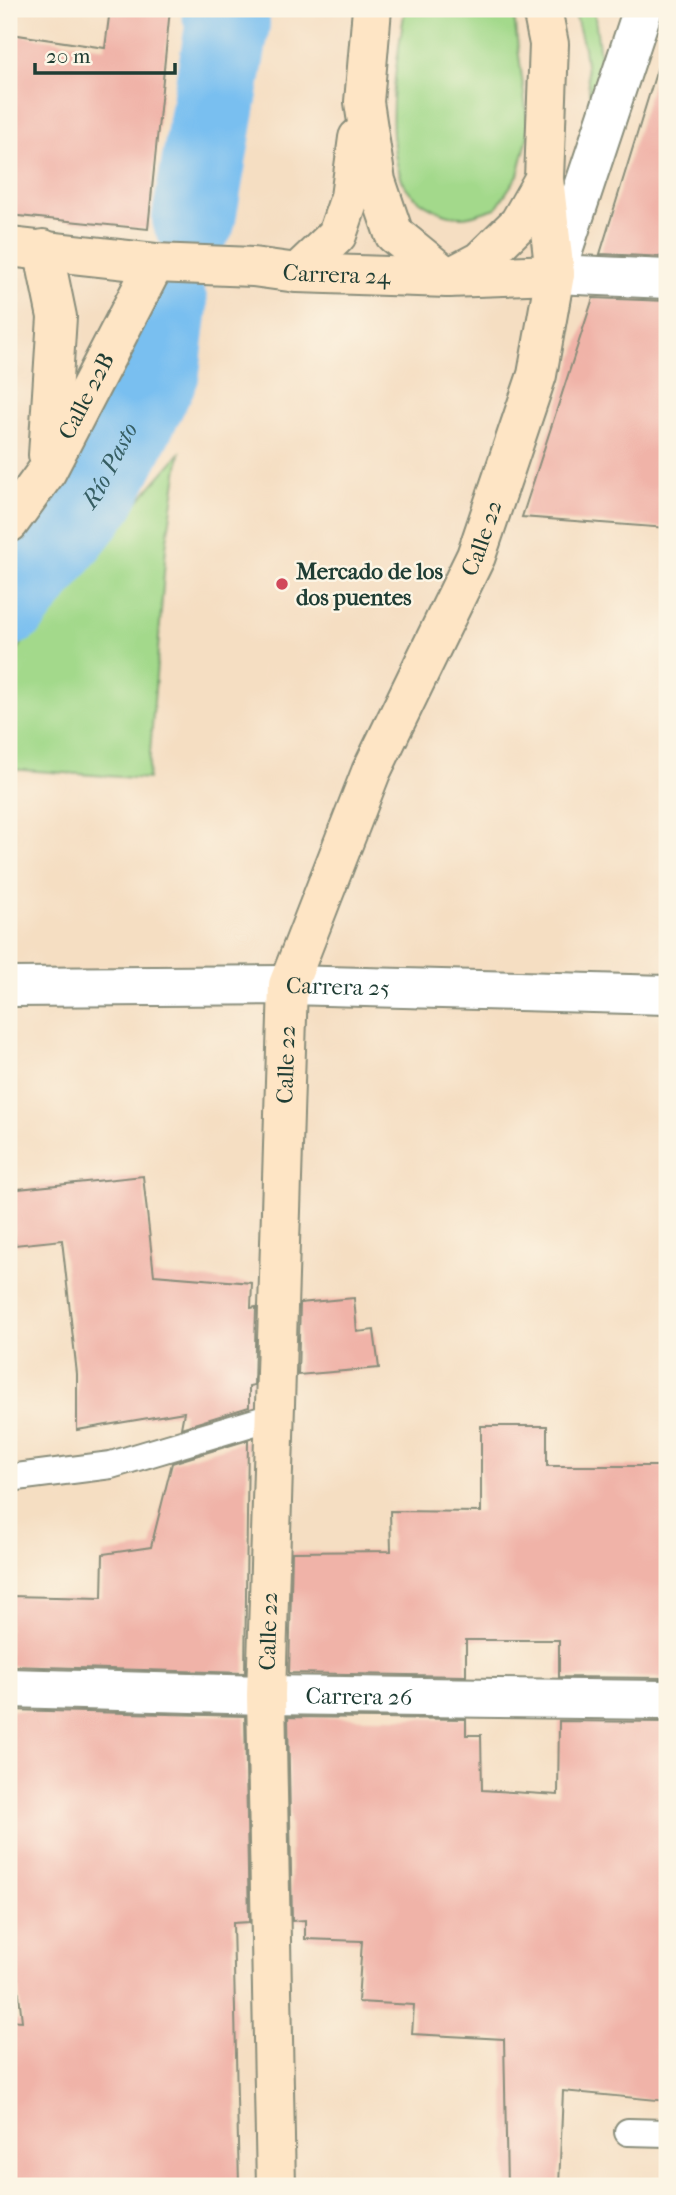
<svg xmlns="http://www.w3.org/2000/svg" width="676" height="2195" font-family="'IM FELL French Canon',serif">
	<rect width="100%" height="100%" fill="#fcf5e5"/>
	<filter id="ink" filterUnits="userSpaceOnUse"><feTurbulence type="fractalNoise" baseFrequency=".0143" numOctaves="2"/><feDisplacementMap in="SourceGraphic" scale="14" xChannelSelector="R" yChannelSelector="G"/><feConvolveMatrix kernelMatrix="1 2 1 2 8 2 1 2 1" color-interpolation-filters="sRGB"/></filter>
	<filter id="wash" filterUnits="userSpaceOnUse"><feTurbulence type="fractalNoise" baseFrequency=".00686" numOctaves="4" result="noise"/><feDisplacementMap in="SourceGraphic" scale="28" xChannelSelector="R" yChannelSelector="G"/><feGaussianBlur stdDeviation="1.57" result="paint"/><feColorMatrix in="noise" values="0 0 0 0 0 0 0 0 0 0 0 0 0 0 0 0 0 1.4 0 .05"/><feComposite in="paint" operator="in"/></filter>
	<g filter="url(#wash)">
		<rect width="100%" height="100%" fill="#f5dec2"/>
		<g fill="#a3d98b" stroke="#618b60" stroke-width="2">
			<path d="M405 9H513L529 132 518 175 496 208C485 211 470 218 459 217 439 214 410 200 402 180 383 131 397 59 405 9Z"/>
			<path d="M574 9H594L603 80 591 106 584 48Z"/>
			<path d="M180 453 166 547 148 779 9 769V662L55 597Z"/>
		</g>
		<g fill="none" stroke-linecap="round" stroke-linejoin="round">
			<g stroke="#79bff0" stroke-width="84">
				<path d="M194 218 228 23 223 9"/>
				<path id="s1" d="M9 604 95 495 158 371 166 305"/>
			</g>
		</g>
		<g id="blocks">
			<g fill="#f0b3a8">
				<path d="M110 9H170L148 229 9 215 11 34 105 48Z"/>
				<path d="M658 66 667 67V257L600 254Z"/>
				<path d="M593 298 667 301V528L522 517Z"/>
				<path d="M143 1176 154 1275 252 1283 251 1308 256 1307 254 1385 249 1386V1407L181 1428 184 1412 77 1430V1374L62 1240 15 1245 9 1190Z"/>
				<path d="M354 1298 357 1332 374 1330 379 1368 298 1375 300 1303Z"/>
				<path d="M481 1426H547V1466H667V1678L559 1677V1640H466V1676L289 1673 292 1552 391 1551 390 1511 481 1512Z"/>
				<path d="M248 1440 245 1673 9 1666V1596L102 1598 103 1554 151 1547 172 1463Z"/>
				<path d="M9 1710 245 1716 249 1922 233 1923 239 2186H9V2020L22 2021 9 1906Z"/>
				<path d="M288 1717 466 1719V1735H481L482 1790 558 1795 559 1721 667 1722V2101L563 2091 559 2186H507L504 2039 412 2034 414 2005 358 2002 362 1941 305 1939V1920L292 1921Z"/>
			</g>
		</g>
	</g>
	<g filter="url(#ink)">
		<use href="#blocks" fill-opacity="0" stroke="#8a8e7b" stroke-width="2"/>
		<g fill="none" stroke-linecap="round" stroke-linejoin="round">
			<defs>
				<g id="lane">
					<path d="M9 1478 111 1465 275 1416"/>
					<path d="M628 2132 667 2133"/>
				</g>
				<g id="street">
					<path d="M643 9 555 274 667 279"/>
					<path id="s2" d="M9 987 288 985 667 995"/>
					<path id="s3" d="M9 1688 266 1695 667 1700"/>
				</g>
				<g id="secondary">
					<path d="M372 9 364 102 376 181 394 234 448 278 480 261 519 223 544 179 549 44 542 9"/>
					<path id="s4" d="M9 247 155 263 253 267 297 273 448 278 555 274"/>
					<path d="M43 249 57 317 48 455"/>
					<path d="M297 273 337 235 350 197 358 138"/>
					<path id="s5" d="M9 523 47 471 155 263"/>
					<path id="s6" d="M276 2186 266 1695 288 985 371 772 476 556 537 375 555 274 544 179"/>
				</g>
			</defs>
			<use href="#lane" stroke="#8a8e7b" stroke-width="30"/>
			<use href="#street" stroke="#8a8e7b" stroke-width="42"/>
			<use href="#secondary" stroke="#8a8e7b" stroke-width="42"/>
			<use href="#lane" stroke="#fff" stroke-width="26"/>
			<use href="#street" stroke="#fff" stroke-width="38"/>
			<use href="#secondary" stroke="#fee5c5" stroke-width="38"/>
		</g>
	</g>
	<circle fill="#d1495b" stroke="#fcf5e5" stroke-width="2.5" cx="282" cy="584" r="7"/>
	<g text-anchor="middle" stroke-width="5" stroke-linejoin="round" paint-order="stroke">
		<g font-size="23" fill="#1f3d34" stroke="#fcf5e5">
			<text dy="8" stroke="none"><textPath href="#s4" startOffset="329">Carrera 24</textPath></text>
			<text dy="8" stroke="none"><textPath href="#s5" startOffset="149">Calle 22B</textPath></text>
			<text dy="8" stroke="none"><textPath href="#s6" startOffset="1689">Calle 22</textPath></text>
			<text dy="8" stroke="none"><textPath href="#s2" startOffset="329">Carrera 25</textPath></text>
			<text dy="8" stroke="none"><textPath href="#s6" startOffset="1122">Calle 22</textPath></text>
			<text dy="8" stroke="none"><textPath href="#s6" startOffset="555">Calle 22</textPath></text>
			<text dy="8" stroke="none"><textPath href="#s3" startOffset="350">Carrera 26</textPath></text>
		</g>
		<g font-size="23" font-weight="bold" fill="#1f3d34" stroke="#fcf5e5" text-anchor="start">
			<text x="296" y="579">Mercado de los<tspan x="296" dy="26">dos puentes</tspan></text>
		</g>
		<g font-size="24" font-style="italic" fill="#365e63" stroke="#fcf5e5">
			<text dy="8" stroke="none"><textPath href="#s1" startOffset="172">Río Pasto</textPath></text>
		</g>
	</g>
	<rect width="676" height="2195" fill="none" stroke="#fcf5e5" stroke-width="35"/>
	<path d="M35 63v10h140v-10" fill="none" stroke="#1f3d34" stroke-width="3.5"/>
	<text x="46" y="63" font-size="21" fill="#1f3d34" stroke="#fcf5e5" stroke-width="5" paint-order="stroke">20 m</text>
</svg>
